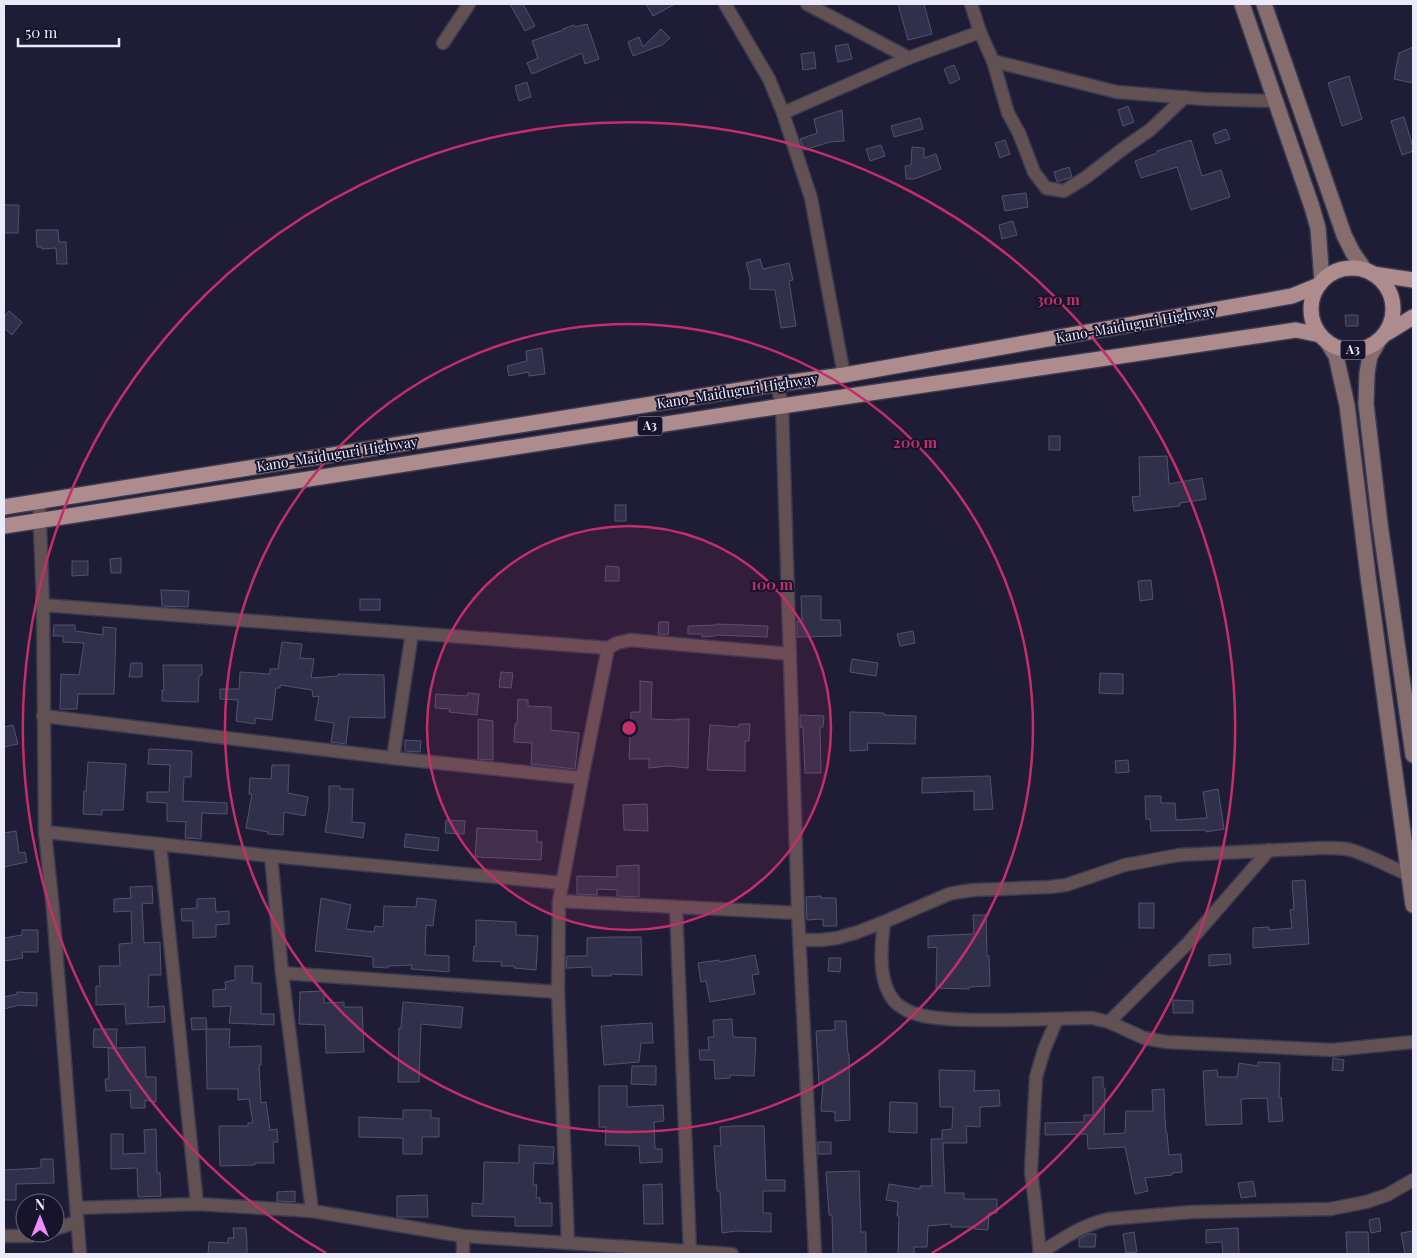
<svg xmlns="http://www.w3.org/2000/svg" width="1417" height="1258" font-family="'Playfair Display',serif">
	<rect width="100%" height="100%" fill="#1e1d35"/>
	<g fill="#31304a" stroke="#53526e">
		<path d="M510 4H523L535 26 525 31Z"/>
		<path d="M646 4H675L653 16Z"/>
		<path d="M898 4H924L932 34 908 40Z"/>
		<path d="M587 24 599 59 585 64 582 53 532 74 527 63 538 58 532 41 563 30V29L574 25 575 27Z"/>
		<path d="M661 29 670 38 662 45 633 56 628 42 639 37 643 47Z"/>
		<path d="M848 44 852 59 838 62 835 46Z"/>
		<path d="M1413 47V83L1394 79 1399 53Z"/>
		<path d="M814 52 816 68 803 70 801 54Z"/>
		<path d="M954 65 960 79 950 84 944 69Z"/>
		<path d="M1349 76 1362 119 1342 126 1328 83Z"/>
		<path d="M527 82 531 97 519 101 515 86Z"/>
		<path d="M1128 106 1134 122 1123 126 1118 110Z"/>
		<path d="M842 110 844 141 830 142 804 150 800 139 817 133 814 119Z"/>
		<path d="M1404 117 1413 147V151L1402 155 1391 121Z"/>
		<path d="M920 118 923 129 894 137 891 126Z"/>
		<path d="M1226 129 1230 139 1216 144 1213 134Z"/>
		<path d="M1005 140 1010 154 1000 158 995 143Z"/>
		<path d="M1191 140 1202 176 1221 170 1230 197 1191 210 1177 167 1141 178 1135 161 1157 153V151Z"/>
		<path d="M881 145 885 156 870 161 866 149Z"/>
		<path d="M912 147 924 148V158L936 154 941 169 914 179H906L905 166 911 165Z"/>
		<path d="M1069 167 1072 177 1057 182 1054 172Z"/>
		<path d="M1026 193 1028 207 1005 211 1002 196Z"/>
		<path d="M4 205H19L18 233H4Z"/>
		<path d="M1013 221 1017 235 1002 239 999 225Z"/>
		<path d="M36 230H58L59 242H66L67 264H57L56 248 42 249V247H37Z"/>
		<path d="M760 259 763 269 789 263 793 280 789 281 796 326 781 328 775 290 750 289V278L746 263Z"/>
		<path d="M9 311 22 322 12 335 4 328V317Z"/>
		<path d="M1345 315H1358V326H1346Z"/>
		<path d="M542 348 545 374 529 376V372L509 376 507 366 527 361 526 351Z"/>
		<rect x="1049" y="436" width="11" height="14"/>
		<path d="M1167 456 1169 484 1202 478 1206 499 1180 503V506L1134 511 1132 497 1140 496 1139 457Z"/>
		<rect x="615" y="505" width="11" height="16"/>
		<path d="M121 558V573H111L110 559Z"/>
		<path d="M72 561H88V575L72 576Z"/>
		<path d="M606 566 619 567V581H605Z"/>
		<path d="M1151 580 1153 599 1140 601 1138 581Z"/>
		<path d="M161 590 189 591 188 607 162 606Z"/>
		<path d="M801 596H821V620H840L841 636 797 637V621H802Z"/>
		<rect x="360" y="599" width="20" height="11"/>
		<path d="M659 622H669L668 635 658 634Z"/>
		<path d="M716 624 768 626 767 637 715 635V636L702 637V634H688V626L716 625Z"/>
		<path d="M54 625H75V631L103 635V627L116 628 114 694H78L77 709H60L61 674 79 675 84 643 63 642V636H53Z"/>
		<path d="M913 631 915 643 900 646 897 634Z"/>
		<path d="M282 642 302 644 300 658 314 659 311 678 338 676V674L384 675 385 718 349 717 346 744 331 742 334 723 315 720 319 696 313 697 312 690 280 685V688H276L272 720 255 718V724L236 721 238 700 220 699V689H239L240 672 270 674V669H278Z"/>
		<path d="M852 659 878 663 876 676 850 672Z"/>
		<path d="M131 663H142V677H129Z"/>
		<path d="M163 665H202V675L199 676 198 702 162 701V690H164Z"/>
		<path d="M501 672 513 673 511 688 499 687Z"/>
		<path d="M1100 673 1123 674V694L1099 693Z"/>
		<path d="M640 681 652 682 651 719 677 720V719H689L688 768 668 766 649 768V759H629L631 712H640Z"/>
		<path d="M468 693 479 694 477 715 449 712 450 709 435 708 436 694 467 696Z"/>
		<path d="M518 699 528 700V706L551 707V730L579 733 575 769 531 764 532 743 514 742 515 724H517Z"/>
		<path d="M850 712 884 713V715L916 716 915 744 867 743 868 750 850 751Z"/>
		<path d="M800 715 824 716 823 727H820L821 773H805L803 727H800Z"/>
		<path d="M478 719 493 721V760L478 759Z"/>
		<path d="M739 724H750L749 741H745V771L707 770 710 725 739 727Z"/>
		<path d="M13 725 18 744 4 747V727Z"/>
		<path d="M405 740 421 741 420 752 405 751Z"/>
		<path d="M149 749 192 751 191 777H184L183 801 227 803V814L202 813 201 839 185 838 186 822 167 821V803L147 802V792H169L170 765 148 764Z"/>
		<path d="M1128 760 1129 772 1116 773 1115 761Z"/>
		<path d="M88 762 126 764 123 810H102V815L83 814 84 791H86Z"/>
		<path d="M272 765H289L288 793 308 797 305 816 284 812 283 835 268 834V832L246 828 252 794H249L250 778 271 779Z"/>
		<path d="M990 776 993 809 974 810V791L922 793V778Z"/>
		<path d="M329 786H340V789H353L352 822 365 823 363 838 325 832 329 808Z"/>
		<path d="M1218 789 1224 829 1206 832V830L1151 831 1150 819H1146L1145 796H1161V803H1175L1176 820 1207 818 1203 792Z"/>
		<path d="M647 804 648 831 624 830 623 805Z"/>
		<path d="M446 820 465 821 464 834 445 833Z"/>
		<path d="M477 828 537 831V842H542L541 860 475 857Z"/>
		<path d="M16 831 19 853 25 852 27 862 4 867V833Z"/>
		<path d="M406 834 439 838 438 851 404 847Z"/>
		<path d="M639 865V897L617 896V890L597 889V895L577 894V876L617 877V866Z"/>
		<path d="M1305 880 1309 944 1253 948V928L1269 927V930L1292 928 1290 910 1294 909 1292 881Z"/>
		<path d="M152 886 153 903 142 904 144 943 160 942 161 975H149L148 1007 164 1006 165 1022 126 1024 125 1004 96 1005V986H100L99 966H120L119 944 132 943 131 911 114 912V899L131 898 130 887Z"/>
		<path d="M821 896V898H836L837 926H823V919L807 920 806 897Z"/>
		<path d="M215 898 216 912 229 911V924L216 925V937L193 938V921H182L181 909 197 908V899Z"/>
		<path d="M321 898 351 905 346 929 374 932 375 926 383 927 384 906 416 907 417 898 436 900 433 926 426 925 425 955 449 956V972L411 969 412 965 388 966V968L373 967V957L315 951Z"/>
		<rect x="1139" y="903" width="15" height="25"/>
		<path d="M973 915H986L987 956H989L990 986 969 987V989L936 988 937 947 928 948V936L974 934Z"/>
		<path d="M476 920 516 922V935L538 936 536 970 514 968V966H501L502 962 473 961 474 946H476Z"/>
		<path d="M22 930H38V952H22L23 958 4 961V938L22 935Z"/>
		<path d="M610 937H641L642 975 611 974V976H592V967L566 968 567 956H587V938Z"/>
		<path d="M1230 954 1231 964 1209 966V955Z"/>
		<path d="M755 955 759 974 752 975 755 994 710 1002 706 981 701 982 698 963 719 960V962Z"/>
		<path d="M829 958H841L840 972 828 971Z"/>
		<path d="M235 966H253L252 983H261V1014H274V1025L229 1023 231 1006 213 1007V990L226 989 225 982 235 980Z"/>
		<path d="M324 991V1003L344 1002V1007H362L364 1052 326 1053 325 1025 299 1024 300 992Z"/>
		<path d="M17 992 37 993V1006L19 1005 4 1009V997L17 994Z"/>
		<path d="M1173 1000 1193 1001V1013H1173Z"/>
		<path d="M403 1002 463 1007 461 1028 421 1024 419 1082H398L399 1028H401Z"/>
		<path d="M191 1018H206L207 1029 192 1030Z"/>
		<path d="M732 1019 733 1037 756 1038 754 1076 730 1075V1078L715 1079 714 1060H700L699 1050H709L708 1037H714L713 1020Z"/>
		<path d="M835 1021H846L848 1054H849L850 1120 835 1121V1112L821 1111 823 1083H819L816 1031 835 1030Z"/>
		<path d="M652 1023 653 1043H641L639 1062 604 1065 601 1026Z"/>
		<path d="M94 1029H117L116 1048 145 1047 146 1077H156V1102L145 1100V1108H131L130 1090 106 1091 105 1079H109L108 1048H115L93 1047Z"/>
		<path d="M206 1029H230L229 1047 261 1046V1065H259L261 1103 266 1102 270 1130 277 1129 278 1142H273L274 1163H255V1165L220 1166 219 1126H248V1123H253L249 1099 238 1100V1089H207Z"/>
		<path d="M1333 1058 1344 1060 1343 1071 1332 1070Z"/>
		<path d="M1258 1062 1280 1063 1279 1098 1281 1097 1283 1121 1269 1122 1267 1098 1241 1099 1242 1124 1206 1125 1203 1071 1217 1070 1218 1077H1237L1239 1063 1258 1066Z"/>
		<path d="M632 1066H656V1085L631 1084Z"/>
		<path d="M939 1070 975 1071 974 1091 999 1090 1000 1106 980 1107V1127L966 1126 967 1143H943L945 1193H964V1199H997V1213H989L988 1230 974 1229V1227H951V1224L928 1226 927 1247H914V1254H898L899 1216H897L898 1202 886 1200 889 1184 920 1189V1186H932L931 1139H942V1130L952 1129 953 1107H940Z"/>
		<path d="M1093 1077H1103V1088H1105L1104 1134 1125 1133 1126 1111H1153L1152 1090 1164 1089 1165 1118 1166 1133H1167L1169 1155 1181 1154 1182 1172 1172 1173V1175L1145 1178 1148 1191 1135 1194 1125 1147 1088 1149 1087 1134 1045 1135V1123L1084 1122V1115H1093Z"/>
		<path d="M599 1086H627V1107L663 1105 664 1121 654 1122 655 1149H662V1162L640 1163 639 1146 605 1145 606 1127H599Z"/>
		<path d="M890 1102 917 1103V1133L889 1132Z"/>
		<path d="M403 1110H431V1118H439V1137H422V1154H403V1138L359 1137V1117L403 1119Z"/>
		<path d="M735 1126H764L766 1180H785V1191H763V1213H771V1232L736 1231 722 1233 720 1191H717L714 1146H721L720 1127Z"/>
		<path d="M156 1129 157 1173H160L161 1196 138 1197 137 1168 111 1169V1134H123V1154L145 1153 144 1130Z"/>
		<rect x="818" y="1142" width="13" height="12"/>
		<path d="M519 1145 554 1147 553 1164 534 1163 533 1185H537L536 1197 540 1198V1203H552V1226H515V1217L472 1216V1203L483 1204 484 1162 519 1163Z"/>
		<path d="M41 1159H53L54 1183 16 1184V1200H4V1170L41 1168Z"/>
		<path d="M859 1171 861 1232H866V1254H833L832 1215H829L826 1172Z"/>
		<path d="M1253 1181 1256 1196 1241 1198 1238 1183Z"/>
		<path d="M662 1184 663 1224H644L643 1185Z"/>
		<path d="M295 1191V1202L277 1201V1192Z"/>
		<path d="M427 1195 428 1217H397V1196Z"/>
		<path d="M1379 1218 1381 1231 1371 1233 1369 1220Z"/>
		<path d="M233 1228H246L247 1242V1254H208L209 1242 228 1243V1238H234Z"/>
		<path d="M1238 1228 1239 1254H1223L1222 1242 1206 1243V1230Z"/>
		<path d="M1413 1231V1254H1405L1401 1233Z"/>
		<path d="M1134 1232 1137 1252 1126 1253 1123 1234Z"/>
		<path d="M1346 1232H1368L1369 1254H1347Z"/>
		<path d="M1088 1234H1096L1095 1247H1079V1239Z"/>
	</g>
	<g fill="none" stroke-linecap="round" stroke-linejoin="round">
		<defs>
			<g id="minor">
				<path d="M725 4 769 79 783 113 811 198 844 375"/>
				<path d="M807 4 909 58"/>
				<path d="M971 4 980 32 993 61 1008 113 1019 133 1034 172 1046 188 1064 191 1085 178 1124 148 1150 130 1185 97"/>
				<path d="M443 43 469 4"/>
				<path d="M993 61 1117 92 1204 99 1275 101"/>
				<path d="M783 113 911 57 980 32"/>
				<path d="M777 384 782 406 798 913 815 1254"/>
				<path d="M39 502 43 605 45 832 53 910 80 1254"/>
				<path d="M43 605 608 648"/>
				<path d="M43 716 393 758 582 778"/>
				<path d="M393 758 412 633"/>
				<path d="M45 832 271 856 562 883"/>
				<path d="M160 844 197 1204"/>
				<path d="M271 856 282 973 312 1211"/>
				<path d="M559 901 798 913"/>
				<path d="M676 907 690 1252"/>
				<path d="M884 922C881 947 877 983 896 1003 902 1008 909 1012 916 1014 936 1020 967 1020 988 1020 1023 1020 1057 1019 1092 1018L1109 1022 1144 1038 1166 1042 1332 1050 1413 1042"/>
				<path d="M800 940H821L837 938 855 933 884 922 949 894 959 892 974 890 1049 887 1066 885 1125 865 1179 855 1320 848C1330 848 1341 847 1351 850 1371 856 1390 867 1409 875"/>
				<path d="M282 973 558 992"/>
				<path d="M1109 1022 1189 942 1269 850"/>
				<path d="M77 1208 197 1204 312 1211 463 1236 732 1254"/>
				<path d="M55 1229 77 1222"/>
				<path d="M4 1236H31L40 1233"/>
				<path d="M568 1243 558 992 559 901 582 778 608 648 617 643 630 640 790 654"/>
				<path d="M463 1254V1236"/>
				<path d="M1039 1254C1060 1240 1082 1225 1108 1219L1191 1212 1330 1209 1366 1202 1387 1195 1413 1180"/>
				<path d="M1040 1254 1035 1203 1031 1171 1036 1077 1044 1050 1057 1019"/>
			</g>
			<g id="secondary">
				<path d="M1242 4 1312 207 1318 228 1322 281"/>
				<path d="M1264 4 1344 235 1353 253 1365 270"/>
				<path d="M1378 342 1370 356 1367 373 1366 404 1380 524 1413 755"/>
				<path d="M1328 343 1336 356 1347 405 1368 576 1413 905"/>
			</g>
			<g id="trunk">
				<circle cx="1352" cy="309" r="41"/>
				<path d="M1373 274 1413 280"/>
				<path d="M1387 333 1413 317"/>
				<path d="M4 507 777 384 844 375 1292 296 1319 285"/>
				<path d="M4 526 782 406 1296 330 1320 335"/>
			</g>
		</defs>
		<use href="#minor" stroke="#3b3a51" stroke-width="15"/>
		<use href="#secondary" stroke="#3b3a51" stroke-width="18"/>
		<use href="#trunk" stroke="#3b3a51" stroke-width="18"/>
		<use href="#minor" stroke="#615152" stroke-width="12"/>
		<use href="#secondary" stroke="#856d6e" stroke-width="15"/>
		<use href="#trunk" stroke="#ae8c8d" stroke-width="15"/>
	</g>
	<circle cx="629" cy="728" r="202" fill="#c62d6b" fill-opacity=".12"/>
	<g fill="none" stroke="#c62d6b" stroke-width="2.5">
		<circle cx="629" cy="728" r="202"/>
		<circle cx="629" cy="728" r="404"/>
		<path d="M326 1253A606 606 0 1 1 932 1253"/>
	</g>
	<g text-anchor="middle" stroke-width="4" stroke-linejoin="round" paint-order="stroke">
		<g fill="#15142b" stroke="#aaaabd" stroke-width="1">
			<rect x="1340.5" y="340.5" width="25" height="19" rx="4"/>
			<rect x="637.5" y="416.5" width="25" height="19" rx="4"/>
		</g>
		<g font-size="12" font-weight="bold" fill="#eaeafb">
			<text x="1353" y="354">A3</text>
			<text x="650" y="430">A3</text>
		</g>
		<g font-size="14" fill="#eaeafb" stroke="#15142b">
			<text transform="translate(1136 324) rotate(-10)" y="5">Kano-Maiduguri Highway</text>
			<text transform="translate(737 391) rotate(-9)" y="5">Kano-Maiduguri Highway</text>
			<text transform="translate(337 454) rotate(-9)" y="5">Kano-Maiduguri Highway</text>
		</g>
	</g>
	<circle cx="629" cy="728" r="8" fill="#c62d6b" stroke="#15142b" stroke-width="2.5"/>
	<g font-size="15" text-anchor="middle" font-weight="bold" fill="#c62d6b" stroke="#15142b" stroke-width="4" stroke-linejoin="round" paint-order="stroke">
		<text x="1058" y="305">300 m</text>
		<text x="915" y="448">200 m</text>
		<text x="772" y="590">100 m</text>
	</g>
	<rect width="1417" height="1258" fill="none" stroke="#eaeafb" stroke-width="10"/>
	<g transform="translate(40 1218)"><circle r="24" fill="#15142b" stroke="#6a6a7e"/>
	<path d="M0-4L9 19L0 12L-9 19Z" fill="#ed8cfa"/>
	<text y="-8" font-size="14" font-weight="bold" text-anchor="middle" fill="#eaeafb">N</text>
	</g>
	<path d="M18 38v8h101v-8" fill="none" stroke="#eaeafb" stroke-width="2.5"/>
	<text x="25" y="38" font-size="15" fill="#eaeafb" stroke="#15142b" stroke-width="4" paint-order="stroke">50 m</text>
</svg>
